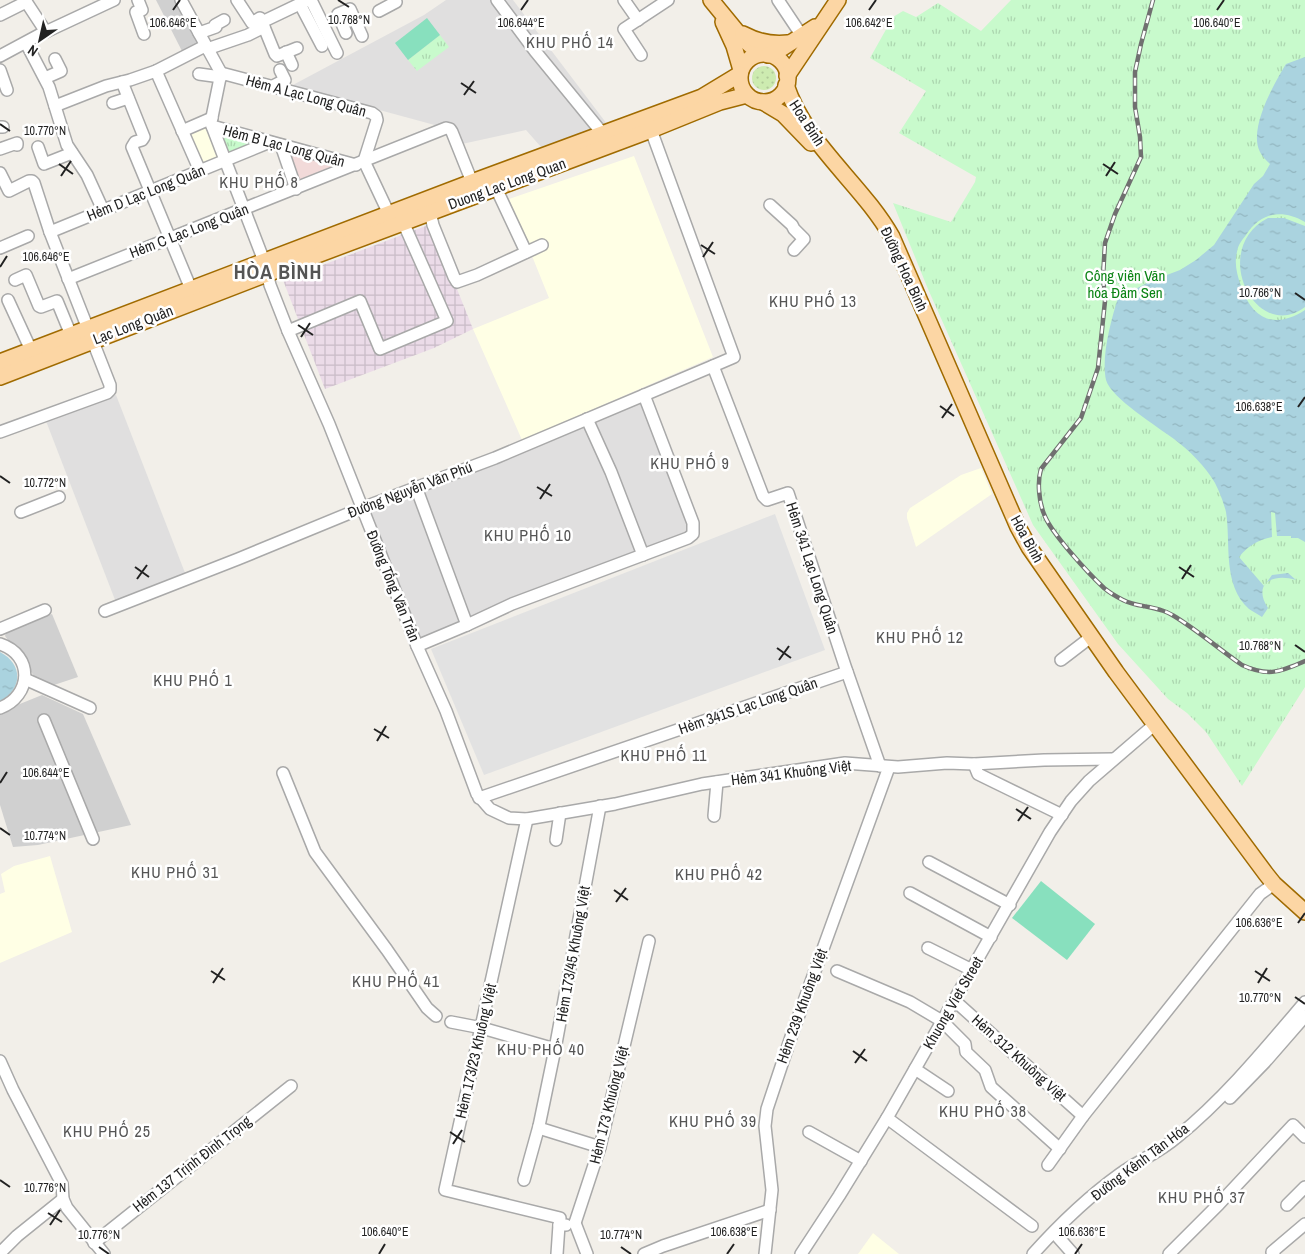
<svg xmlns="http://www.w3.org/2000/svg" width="1305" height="1254" font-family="'Archivo Narrow',sans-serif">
	<defs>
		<pattern id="industrial-grid" width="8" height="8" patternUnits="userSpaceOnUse" patternTransform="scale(1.25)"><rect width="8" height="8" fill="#ebdbe8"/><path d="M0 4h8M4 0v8" fill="none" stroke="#c9bcc7"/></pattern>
		<pattern id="grass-dots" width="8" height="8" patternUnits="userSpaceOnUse" patternTransform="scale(1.25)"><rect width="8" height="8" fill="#cdebb0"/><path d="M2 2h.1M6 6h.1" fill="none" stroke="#b0c997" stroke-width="1.8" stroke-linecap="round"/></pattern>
		<pattern id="park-tufts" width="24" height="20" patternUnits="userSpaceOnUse" patternTransform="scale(1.25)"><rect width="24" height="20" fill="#c8facc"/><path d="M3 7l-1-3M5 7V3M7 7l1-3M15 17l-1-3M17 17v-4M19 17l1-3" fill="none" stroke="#acd6af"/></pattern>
		<pattern id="water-ripples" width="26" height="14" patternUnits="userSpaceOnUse" patternTransform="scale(1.25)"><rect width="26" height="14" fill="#aad3df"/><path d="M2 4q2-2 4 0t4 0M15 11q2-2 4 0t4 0" fill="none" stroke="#92b5bf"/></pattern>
	</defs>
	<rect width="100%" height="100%" fill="#f2efe9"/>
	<g fill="#e0dfdf">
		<path d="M446 0H513L607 124 541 147 526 130 462 144 442 127 291 86 424 15Z"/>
		<path d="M116 395 187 578 117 605 46 421Z"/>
		<path d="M642 399 691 525 684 542 419 647 366 513Z"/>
	</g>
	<path fill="#f2dad9" d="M288 149 340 164 341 167 297 183Z"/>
	<path fill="url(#industrial-grid)" d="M431 224 473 329 434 348 325 389 283 280Z"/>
	<g fill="#ffffe5">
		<path d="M206 121 222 160 201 168 184 129Z"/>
		<path d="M634 156 713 357 522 440 473 329 549 298 509 199Z"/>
		<path d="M981 468 992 494 916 547 907 518V513L910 508 961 475Z"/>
		<path d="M50 856 72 932 0 963V894L5 892 1 874 14 866Z"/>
		<path d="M873 1233 899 1254H858Z"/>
	</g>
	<g fill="#d0d0d0">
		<path d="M156 0H178L201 46 184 55Z"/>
		<path d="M52 614 78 677 51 686 37 680 5 636 6 633Z"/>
		<path d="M42 695 83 714 131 825 38 845 13 847 0 805V712Z"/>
	</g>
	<circle fill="url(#grass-dots)" cx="764" cy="78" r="12"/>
	<g fill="url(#park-tufts)">
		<path d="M1011 0H1305V687L1242 786 1206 732 1187 713 1168 699 1118 644 1033 525 928 289 893 203 951 222 975 182 976 177 899 133 926 91 870 58 893 17 903 11 916 17 938 3 981 31Z"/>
		<path d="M440 35 449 47 417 71 408 60Z"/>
		<path d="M216 131 256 142 226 157Z"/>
	</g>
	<g fill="#88e0be">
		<path d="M427 18 440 35 408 60 395 43Z"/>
		<path d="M1041 881 1095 924 1067 960 1012 918Z"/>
	</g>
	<path fill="#e2e2e2" d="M775 514 825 650 484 775 431 649Z"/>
	<g fill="url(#water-ripples)">
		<path d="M1305 57V222C1282 209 1261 212 1246 235 1242 240 1238 245 1237 252 1234 263 1237 275 1241 286 1252 319 1274 330 1305 310V542L1298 538H1291V536H1277L1275 513 1271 512 1272 537C1258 540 1249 545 1239 557L1264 586 1272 575 1288 573 1296 580C1273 573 1252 583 1268 608L1262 617C1258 614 1253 612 1249 609 1222 585 1231 543 1226 512 1224 503 1219 491 1215 483 1206 467 1189 450 1174 439 1158 427 1111 398 1106 380 1101 357 1111 320 1118 298L1151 281 1180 270 1196 260 1214 245 1254 184 1263 176 1270 164C1267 161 1262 156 1260 152 1248 129 1274 84 1286 64Z"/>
		<path d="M1268 218H1284L1305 226V307C1256 344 1208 249 1268 218Z"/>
		<path d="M0 652C23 664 23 689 0 701Z"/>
	</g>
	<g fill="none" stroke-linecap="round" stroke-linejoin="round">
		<defs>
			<g id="minor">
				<path d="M25 0 46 32"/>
				<path d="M138 0 142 10 136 12 144 34"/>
				<path d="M181 0 221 73 211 122 212 126 264 261 270 285 288 331 329 424 417 646 446 711 477 794 490 809 509 818 527 819 615 804 702 784 845 763 898 767 947 763 974 764 1044 760 1113 759"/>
				<path d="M237 0 252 23 260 18 262 22"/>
				<path d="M311 0 337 53"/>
				<path d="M497 0 535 51 603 134"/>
				<path d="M624 0 638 20"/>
				<path d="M778 0 802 36"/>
				<path d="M300 4 322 46"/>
				<path d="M379 11 396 2 395 0"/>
				<path d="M0 15 26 2"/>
				<path d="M264 27 275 54 277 56 297 48"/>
				<path d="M199 33 216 27 215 25 224 20"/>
				<path d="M346 33 338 14 350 9 362 36"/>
				<path d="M26 43 49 87 67 145 87 175 103 210"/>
				<path d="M207 49 248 35 264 27 262 22 308 0"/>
				<path d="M286 52 292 65"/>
				<path d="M641 55 624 29 668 0"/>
				<path d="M0 56 39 35 114 0"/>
				<path d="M0 70 7 90"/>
				<path d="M156 71 200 171"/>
				<path d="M221 73 372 113 376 116 377 120 364 161 389 214"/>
				<path d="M199 74 221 77"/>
				<path d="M45 78 61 71 55 59"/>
				<path d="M122 82 144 137 142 140 135 142 132 147 191 289"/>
				<path d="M271 87 285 80 280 70"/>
				<path d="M113 103 128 98"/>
				<path d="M55 106 106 86 130 80 156 71 205 46"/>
				<path d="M212 126 356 165"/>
				<path d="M0 127H3"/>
				<path d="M651 130 734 357 713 366 763 496 767 500 788 493 845 666 880 766"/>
				<path d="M182 131 212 118"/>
				<path d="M281 145 296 189"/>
				<path d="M38 147 44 164 72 153"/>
				<path d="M0 149 17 143V145"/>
				<path d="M0 173 9 191 29 181H32L34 183 50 232 110 385V390L107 393 0 432"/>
				<path d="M496 188 526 252"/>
				<path d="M770 205 792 225 794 229 804 239 794 250"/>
				<path d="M430 212 433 225 454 277 457 282 477 275 542 245"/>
				<path d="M50 232 270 142"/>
				<path d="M0 248 28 236"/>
				<path d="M68 279 446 128 450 129 452 132 472 182"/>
				<path d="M15 280 26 275 39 306 41 307 57 301 71 335"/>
				<path d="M8 300 31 350"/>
				<path d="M288 331 360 301 380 349 447 321 403 222"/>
				<path d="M587 419 611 472 643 555"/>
				<path d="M416 487 467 625"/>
				<path d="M21 512 59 497"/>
				<path d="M105 611 238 559 362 508 495 458 713 366"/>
				<path d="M0 629 45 610"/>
				<path d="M0 644C34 655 32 696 0 708"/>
				<path d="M417 646 467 625 512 604 688 538 693 534V523L644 395"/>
				<path d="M1061 660 1091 637"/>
				<path d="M25 679 90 708"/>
				<path d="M44 720 93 839"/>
				<path d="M974 764 978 774 1062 815"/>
				<path d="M283 773 315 852 387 950 427 1008 436 1016"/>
				<path d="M479 798 847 672"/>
				<path d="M714 816 717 782"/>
				<path d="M527 819 445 1190 560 1218 559 1225"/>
				<path d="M556 840 560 813"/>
				<path d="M929 862 1010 905"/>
				<path d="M910 893 991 937"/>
				<path d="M928 948 972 970"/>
				<path d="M837 971 910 1002 942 1021 965 1044 966 1052 985 1070 991 1087 1060 1149"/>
				<path d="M955 1001 1083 1116"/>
				<path d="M451 1022 482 1028 555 1049"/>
				<path d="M0 1061 13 1090 62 1184 63 1199 67 1208 104 1254"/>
				<path d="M915 1069 948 1091"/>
				<path d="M1230 1098 1265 1062 1305 1016"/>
				<path d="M887 1118 1032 1226"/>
				<path d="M809 1132 861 1161"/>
				<path d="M600 1147 542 1129 539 1126 555 1049 600 806"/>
				<path d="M1048 1165 1083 1116 1260 894 1274 884"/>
				<path d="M524 1180 539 1126"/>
				<path d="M1287 1205 1305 1187"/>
				<path d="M575 1223 600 1147 649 941"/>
				<path d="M575 1223 587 1254"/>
				<path d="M1058 1237 1073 1254"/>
				<path d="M94 1243 291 1086"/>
				<path d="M0 1253 17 1236 63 1199"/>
				<path d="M557 1254 559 1225H566"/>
				<path d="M644 1254 663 1246 770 1210"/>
				<path d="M765 1254 772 1190 765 1126 767 1109 791 1037 889 767"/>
				<path d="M801 1254 839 1196 887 1118 1050 832 1071 801 1089 781 1154 725"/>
				<path d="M1033 1254C1059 1225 1088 1197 1120 1174 1138 1161 1160 1152 1177 1137 1225 1098 1265 1049 1305 1002"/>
				<path d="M1169 1254 1219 1204 1293 1125 1305 1137"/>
				<path d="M1274 1254 1272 1252 1305 1224"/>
			</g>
			<g id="major">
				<path d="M711 0 743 39 760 54"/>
				<path d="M723 22 734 46 741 70"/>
				<path d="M743 34C758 42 772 45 788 43"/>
				<circle cx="764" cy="78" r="24"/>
				<path d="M768 55 781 49 815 27"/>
				<path d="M787 76 838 0"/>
				<path d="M786 85C806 145 862 184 892 237L1018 527 1029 547 1116 672 1266 874 1274 884 1305 912"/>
				<path d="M763 102 783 114 811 143"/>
				<path d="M0 362 472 182 702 97 740 74"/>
				<path d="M0 377 285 267 651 130 720 102 747 95"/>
			</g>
		</defs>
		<use href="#minor" stroke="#a9a9a9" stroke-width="14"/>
		<use href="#major" stroke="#a06b00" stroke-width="18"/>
		<use href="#minor" stroke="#fff" stroke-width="11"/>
		<use href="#major" stroke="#fcd6a4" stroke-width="15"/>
		<defs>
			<path id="rail" d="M1153 0 1141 44 1135 72V107L1140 137 1141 157 1115 214 1105 243 1103 277 1105 301 1098 368 1081 418 1041 469C1037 482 1039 502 1044 514 1050 532 1089 574 1104 588 1110 593 1117 597 1123 600 1138 608 1157 605 1174 616 1197 630 1219 649 1242 665 1268 677 1280 672 1305 661"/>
		</defs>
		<use href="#rail" stroke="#707070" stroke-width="4.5"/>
		<use href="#rail" stroke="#fff" stroke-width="2.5" stroke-dasharray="8" stroke-linecap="butt"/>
	</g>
	<path fill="none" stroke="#222" stroke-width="2" d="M338 0 349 7M173 10 180 0M521 10 528 0M869 10 876 0M1217 10 1224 0M461 83 476 93M464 95 474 81M0 124 10 131M59 164 73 174M1103 164 1118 174M61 176 71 161M1106 176 1115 162M701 245 715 254M703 257 713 242M0 267 7 256M1295 293 1305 300M298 325 313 335M301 337 310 323M940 406 954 416M1298 407 1305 397M942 418 952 404M0 476 10 483M537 487 552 496M540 499 550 484M135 567 149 577M1179 567 1194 577M137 579 147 565M1182 579 1191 565M1295 645 1305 652M777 648 791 658M779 660 789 646M374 729 389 738M377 741 386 726M0 783 7 772M1016 809 1031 819M1018 821 1028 807M0 828 10 835M614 890 628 900M616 902 626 888M1298 923 1305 913M211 971 225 980M1255 971 1270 981M213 983 223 968M1258 983 1267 968M1295 997 1305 1004M853 1051 867 1061M855 1063 865 1049M450 1132 465 1142M453 1144 462 1130M0 1180 10 1187M48 1213 62 1222M50 1225 60 1210M99 1247 109 1254M621 1247 631 1254M379 1254 385 1244M727 1254 734 1244M1075 1254 1082 1244"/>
	<g text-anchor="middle" stroke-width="5" stroke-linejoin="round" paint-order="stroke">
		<g font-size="15" fill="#222" stroke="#fff">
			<text transform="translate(306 96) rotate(15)" y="5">Hẻm A Lạc Long Quân</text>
			<text transform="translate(807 123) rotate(57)" y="5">Hoa Binh</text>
			<text transform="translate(284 146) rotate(15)" y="5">Hẻm B Lạc Long Quân</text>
			<text transform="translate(507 184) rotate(-20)" y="5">Duong Lac Long Quan</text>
			<text transform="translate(146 193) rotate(-22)" y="5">Hẻm D Lạc Long Quân</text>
			<text transform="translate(189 231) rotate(-21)" y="5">Hẻm C Lạc Long Quân</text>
			<text transform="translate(904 269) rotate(65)" y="5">Đường Hoa Binh</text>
			<text transform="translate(133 325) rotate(-21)" y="5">Lạc Long Quân</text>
			<text transform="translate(410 490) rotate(-21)" y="5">Đường Nguyễn Văn Phú</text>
			<text transform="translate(1027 539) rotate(61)" y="5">Hòa Bình</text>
			<text transform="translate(812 568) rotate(72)" y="5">Hẻm 341 Lạc Long Quân</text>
			<text transform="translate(393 586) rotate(68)" y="5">Đường Tống Văn Trân</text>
			<text transform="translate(748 706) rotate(-19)" y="5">Hẻm 341S Lạc Long Quân</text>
			<text transform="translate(791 773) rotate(-7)" y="5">Hẻm 341 Khuông Việt</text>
			<text transform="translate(573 954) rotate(-80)" y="5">Hẻm 173/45 Khuông Việt</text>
			<text transform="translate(953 1003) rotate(-60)" y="5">Khuong Viet Street</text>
			<text transform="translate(802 1006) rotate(-70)" y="5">Hẻm 239 Khuông Việt</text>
			<text transform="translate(476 1051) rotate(-77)" y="5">Hẻm 173/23 Khuông Việt</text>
			<text transform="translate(1019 1058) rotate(42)" y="5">Hẻm 312 Khuông Việt</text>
			<text transform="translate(609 1105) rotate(-76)" y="5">Hẻm 173 Khuông Việt</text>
			<text transform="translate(1140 1162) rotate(-37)" y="5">Đường Kênh Tân Hóa</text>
			<text transform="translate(192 1164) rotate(-38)" y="5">Hẻm 137 Trịnh Đình Trọng</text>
		</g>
		<g font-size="15" fill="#0c8416" stroke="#fff">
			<text x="1125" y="281">Công viên Văn<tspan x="1125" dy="17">hóa Đầm Sen</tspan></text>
		</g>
		<g font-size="16" letter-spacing="1" fill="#555" stroke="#fff">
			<text x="570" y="48">KHU PHỐ 14</text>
			<text x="259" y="188">KHU PHỐ 8</text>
			<text x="813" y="307">KHU PHỐ 13</text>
			<text x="690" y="469">KHU PHỐ 9</text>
			<text x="528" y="541">KHU PHỐ 10</text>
			<text x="920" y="643">KHU PHỐ 12</text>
			<text x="193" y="686">KHU PHỐ 1</text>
			<text x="664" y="761">KHU PHỐ 11</text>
			<text x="175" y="878">KHU PHỐ 31</text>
			<text x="719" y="880">KHU PHỐ 42</text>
			<text x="396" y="987">KHU PHỐ 41</text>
			<text x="541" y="1055">KHU PHỐ 40</text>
			<text x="983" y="1117">KHU PHỐ 38</text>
			<text x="713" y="1127">KHU PHỐ 39</text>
			<text x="107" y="1137">KHU PHỐ 25</text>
			<text x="1202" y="1203">KHU PHỐ 37</text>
		</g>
		<g font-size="20" font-weight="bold" letter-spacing="1" fill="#555" stroke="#fff">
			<text x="278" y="279">HÒA BÌNH</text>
		</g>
	</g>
	<g font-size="12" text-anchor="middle" fill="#222" stroke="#fff" stroke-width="5" stroke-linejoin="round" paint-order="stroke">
		<text x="349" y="24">10.768°N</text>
		<text x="173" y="27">106.646°E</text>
		<text x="521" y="27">106.644°E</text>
		<text x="869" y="27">106.642°E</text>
		<text x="1217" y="27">106.640°E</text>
		<text x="45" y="135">10.770°N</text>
		<text x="46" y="261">106.646°E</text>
		<text x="1260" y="297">10.766°N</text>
		<text x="1259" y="411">106.638°E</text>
		<text x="45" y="487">10.772°N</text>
		<text x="1260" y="650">10.768°N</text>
		<text x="46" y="777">106.644°E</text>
		<text x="45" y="840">10.774°N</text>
		<text x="1259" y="927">106.636°E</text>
		<text x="1260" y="1002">10.770°N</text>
		<text x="45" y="1192">10.776°N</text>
		<text x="385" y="1236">106.640°E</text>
		<text x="734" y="1236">106.638°E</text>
		<text x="1082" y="1236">106.636°E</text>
		<text x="99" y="1239">10.776°N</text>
		<text x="621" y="1239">10.774°N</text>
	</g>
	<g transform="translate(40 40) rotate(214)" stroke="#ffffff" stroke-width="4" paint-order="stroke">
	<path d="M0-4L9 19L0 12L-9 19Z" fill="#222222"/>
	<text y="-8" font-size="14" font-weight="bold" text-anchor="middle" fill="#222222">N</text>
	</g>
</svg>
